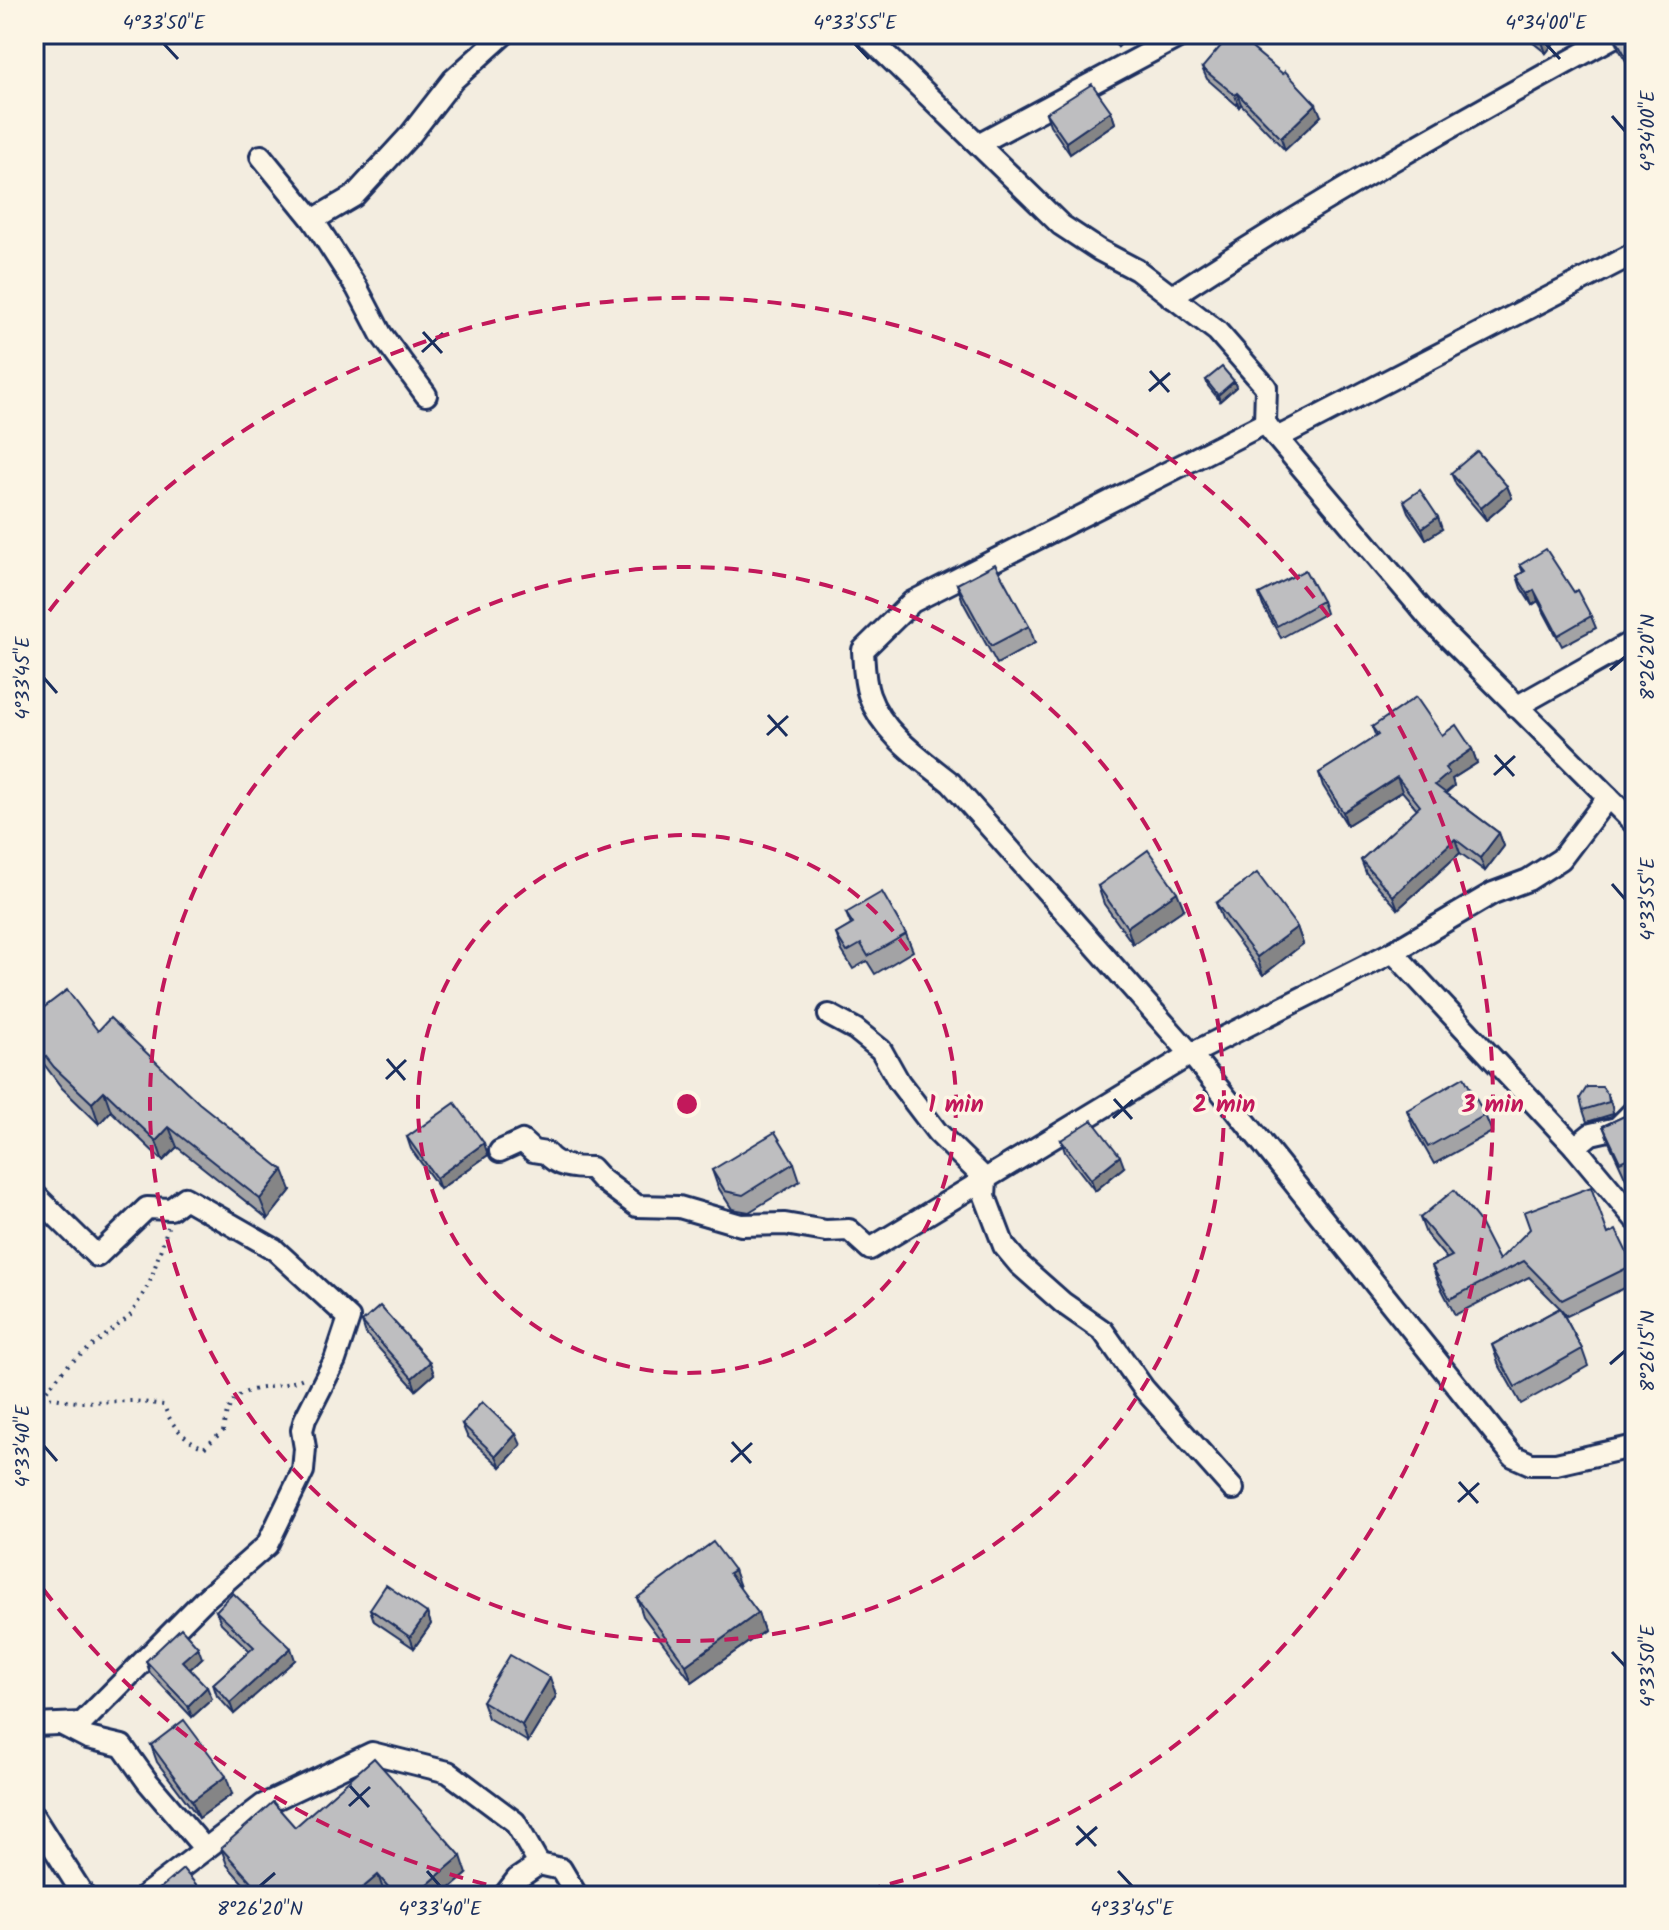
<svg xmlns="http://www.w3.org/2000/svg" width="1669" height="1930" font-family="Kalam,sans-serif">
	<rect width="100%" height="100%" fill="#f3ede0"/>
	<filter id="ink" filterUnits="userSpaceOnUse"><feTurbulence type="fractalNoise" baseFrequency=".0125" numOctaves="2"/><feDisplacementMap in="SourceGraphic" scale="16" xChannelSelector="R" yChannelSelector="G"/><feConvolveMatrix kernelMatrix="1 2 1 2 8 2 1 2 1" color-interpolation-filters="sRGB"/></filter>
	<g filter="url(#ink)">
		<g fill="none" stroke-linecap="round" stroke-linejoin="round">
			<defs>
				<g id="minor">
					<path d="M865 34 1061 225 1099 250 1137 270 1217 331 1266 387 1265 423 1277 438 1431 620 1635 824"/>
					<path d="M980 143 1184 34"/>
					<path d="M261 156 313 220 357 288 381 334 426 395"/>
					<path d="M313 220 354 196 411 134 453 80 504 34"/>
					<path d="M1171 297C1316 201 1467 117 1619 34"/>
					<path d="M1265 423 912 602 863 650C864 665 864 681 869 695 882 733 921 759 951 783L1191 1054 1393 952"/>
					<path d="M1277 438 1635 253"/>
					<path d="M1516 707 1635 640"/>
					<path d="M829 1015 855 1029 881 1050 899 1082 937 1132 986 1180 985 1196 1004 1246 1019 1264 1063 1303 1103 1331 1144 1389 1233 1489"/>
					<path d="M1635 1110 1617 1128 1591 1134 1575 1147 1635 1219"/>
					<path d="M1575 1147 1393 952 1493 893 1528 880 1561 859 1608 797"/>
					<path d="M500 1151 522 1141 533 1151 546 1153C557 1167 574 1168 591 1168L601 1179 637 1206 679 1207 741 1225 785 1224 826 1231 849 1230 870 1249 1191 1054 1513 1456 1531 1464H1556L1635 1446"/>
					<path d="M34 1194 97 1256 147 1208 171 1209 185 1198 274 1249 349 1318 335 1360 305 1419 302 1430 305 1448 303 1471 267 1545 204 1600 82 1723 34 1725"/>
					<path d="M61 1724 88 1738 122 1746 147 1781 205 1849"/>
					<path d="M34 1817 84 1896"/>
					<path d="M144 1896 263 1805 372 1753 448 1772 515 1822 539 1864"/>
					<path d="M504 1896 517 1879 539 1864 561 1869 577 1896"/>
				</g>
			</defs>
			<use href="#minor" stroke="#1b2f5e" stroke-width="26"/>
			<g stroke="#1b2f5e" stroke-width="4" stroke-dasharray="2 6" stroke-linecap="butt">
				<path d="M42 1396 77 1402 134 1401 164 1405C170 1425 184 1439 204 1448L223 1431C230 1375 265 1396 303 1378"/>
				<path d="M34 1399 42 1396 67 1366 130 1316 150 1282 168 1227"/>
			</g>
			<use href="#minor" stroke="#fcf5e5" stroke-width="20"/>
		</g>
		<g fill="#a3a3a5" stroke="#1b2f5e" stroke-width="2">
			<path d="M1104 34H1131L1118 47Z"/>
			<path d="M1522 34H1561L1546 53Z"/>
			<path d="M1635 34V76L1619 49 1615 37Z"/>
			<path d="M1202 68 1321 116 1285 150 1241 104 1239 107 1207 79Z"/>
			<path d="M1111 111 1115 123 1070 154 1050 125 1046 113Z"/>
			<path d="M1206 380 1234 381 1236 387 1220 401 1208 386Z"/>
			<path d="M1451 473 1507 486 1512 498 1486 520 1456 485Z"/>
			<path d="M1404 501 1442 529 1426 539 1408 512Z"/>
			<path d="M1520 565 1574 592 1591 616 1596 628 1562 646 1538 601 1532 605 1521 588 1517 576 1523 572Z"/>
			<path d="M957 584 1029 626 1035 643 997 664 963 602Z"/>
			<path d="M1259 594 1322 601 1326 613 1281 638 1263 606Z"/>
			<path d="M1372 727 1442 735 1472 749 1477 763 1452 779 1454 786 1446 793 1499 833 1504 846 1485 871 1460 853 1398 909 1366 873 1361 860 1417 809 1402 791 1347 825 1323 786 1319 773 1376 737Z"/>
			<path d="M1098 886 1184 909 1133 944 1104 904Z"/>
			<path d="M1216 903 1297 927 1303 944 1263 975 1223 921Z"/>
			<path d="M846 913 906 934 913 951 875 974 867 961 853 969 842 951 836 934 851 925Z"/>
			<path d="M34 1015 98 1031 291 1190 268 1219 177 1147 163 1161 111 1111 99 1124 62 1088 34 1051Z"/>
			<path d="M1608 1095 1612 1107 1613 1114 1587 1122 1583 1110Z"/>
			<path d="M1407 1110 1485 1115 1492 1132 1434 1164 1413 1127Z"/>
			<path d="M1635 1111V1175L1626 1179 1610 1144 1603 1126Z"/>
			<path d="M407 1137 488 1155 440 1189 411 1149Z"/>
			<path d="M1061 1140 1124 1167 1095 1191 1065 1152Z"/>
			<path d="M794 1163 800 1181 749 1212 732 1209 718 1187 712 1170Z"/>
			<path d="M1420 1218 1499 1260 1608 1234 1633 1265 1635 1269V1283L1567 1316 1560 1308 1582 1349 1588 1366 1521 1404 1498 1363 1492 1345 1560 1308 1529 1277 1455 1315 1438 1282 1432 1266 1447 1259 1426 1234Z"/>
			<path d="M362 1322 434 1374 416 1390 366 1334Z"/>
			<path d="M462 1424 521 1445 501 1467 467 1436Z"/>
			<path d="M734 1570 739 1588 758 1613 764 1631 692 1682 643 1616 637 1598Z"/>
			<path d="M370 1609 427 1613 431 1624 414 1648 374 1621Z"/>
			<path d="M216 1611 295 1660 234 1714 217 1696 213 1684 250 1651 221 1623Z"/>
			<path d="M202 1658 190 1669 212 1699 192 1717 150 1673 146 1661Z"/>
			<path d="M550 1678 556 1696 528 1742 488 1718 482 1701Z"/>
			<path d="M151 1745 232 1794 199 1818 157 1762Z"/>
			<path d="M295 1827 467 1874 441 1896H387L384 1892 380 1896H254L227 1865 221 1848Z"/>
		</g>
		<g fill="#858586" stroke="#1b2f5e" stroke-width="2">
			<path d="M1113 34H1131L1118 47Z"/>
			<path d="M1541 34H1561L1546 53 1540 36Z"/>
			<path d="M1237 93 1241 104 1239 107 1235 95Z"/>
			<path d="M1316 104 1321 116 1285 150 1281 138Z"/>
			<path d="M1111 111 1115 123 1070 154 1066 142Z"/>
			<path d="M1234 381 1236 387 1220 401 1218 395Z"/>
			<path d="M1507 486 1512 498 1486 520 1481 508Z"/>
			<path d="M1438 517 1442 529 1426 539 1422 528Z"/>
			<path d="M1534 590 1538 601 1532 605 1528 594Z"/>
			<path d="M1472 749 1477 763 1452 779 1454 786 1439 798 1435 785 1445 768Z"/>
			<path d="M1397 777 1402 791 1347 825 1343 812Z"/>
			<path d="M1499 833 1504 846 1485 871 1480 858Z"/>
			<path d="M1455 839 1460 853 1398 909 1393 896Z"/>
			<path d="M1177 892 1184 909 1133 944 1127 927Z"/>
			<path d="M1297 927 1303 944 1263 975 1257 957Z"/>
			<path d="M104 1091 111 1111 99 1124 92 1103Z"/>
			<path d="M169 1127 177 1147 163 1161 156 1141Z"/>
			<path d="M484 1143 488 1155 440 1189 436 1178Z"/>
			<path d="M1120 1156 1124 1167 1095 1191 1091 1179Z"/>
			<path d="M283 1170 291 1190 268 1219 260 1199Z"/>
			<path d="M430 1362 434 1374 416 1390 412 1378Z"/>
			<path d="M516 1434 521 1445 501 1467 496 1456Z"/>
			<path d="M734 1570 740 1587 736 1590 729 1573Z"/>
			<path d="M34 1573 38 1584 34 1588Z"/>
			<path d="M427 1613 431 1624 414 1648 410 1637Z"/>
			<path d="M758 1613 764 1631 692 1682 686 1665Z"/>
			<path d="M198 1647 202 1658 187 1672 182 1661Z"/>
			<path d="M291 1648 295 1660 234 1714 230 1703Z"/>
			<path d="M550 1678 556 1696 528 1742 522 1725Z"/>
			<path d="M207 1687 212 1699 192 1717 188 1706Z"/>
			<path d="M226 1776 232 1794 199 1818 192 1801Z"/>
			<path d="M461 1856 467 1874 441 1896H414Z"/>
			<path d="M378 1875 384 1892 380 1896H353Z"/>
		</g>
		<g fill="#bebec0" stroke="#1b2f5e" stroke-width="2">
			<path d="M1231 34H1235L1283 74 1285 71 1316 104 1281 138 1237 93 1235 95 1202 68Z"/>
			<path d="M1619 34H1635V68L1633 69 1615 37Z"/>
			<path d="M1092 84 1111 111 1066 142 1046 113Z"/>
			<path d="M1222 367 1234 381 1218 395 1206 380Z"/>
			<path d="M1477 451 1507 486 1481 508 1451 473Z"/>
			<path d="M1420 490 1438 517 1422 528 1404 501Z"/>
			<path d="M1546 549 1574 592 1577 590 1591 616 1558 635 1534 590 1528 594 1517 576 1525 571 1520 565Z"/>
			<path d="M995 564 1029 626 991 646 957 584Z"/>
			<path d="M1305 570 1322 601 1277 626 1259 594Z"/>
			<path d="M1416 697 1442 735 1456 725 1472 749 1445 768 1449 773 1435 785 1499 833 1480 858 1455 839 1393 896 1361 860 1420 806 1397 777 1343 812 1319 773 1378 735 1372 727Z"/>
			<path d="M1148 850 1177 892 1127 927 1098 886Z"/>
			<path d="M1257 873 1297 927 1257 957 1216 903Z"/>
			<path d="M882 892 906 934 868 956 861 944 847 952 836 934 853 924 846 913Z"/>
			<path d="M67 990 98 1031 110 1018 199 1103 283 1170 260 1199 169 1127 156 1141 104 1091 92 1103 54 1067 34 1041V1015Z"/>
			<path d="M1464 1077 1485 1115 1428 1147 1407 1110Z"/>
			<path d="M1587 1087H1602L1608 1095 1609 1102 1583 1110 1580 1098Z"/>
			<path d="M455 1103 484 1143 436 1178 407 1137Z"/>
			<path d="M1635 1111V1155L1620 1162 1603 1126Z"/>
			<path d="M1092 1120 1120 1156 1091 1179 1061 1140Z"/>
			<path d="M775 1132 794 1163 743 1195 725 1191 712 1170Z"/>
			<path d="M1591 1187 1608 1234 1616 1230 1633 1265 1562 1300 1524 1261 1450 1299 1432 1266 1452 1256 1420 1218 1454 1190 1478 1219 1499 1260 1530 1229 1524 1212Z"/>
			<path d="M380 1306 430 1362 412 1378 362 1322Z"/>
			<path d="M1560 1308 1582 1349 1515 1387 1492 1345Z"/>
			<path d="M482 1402 516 1434 496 1456 462 1424Z"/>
			<path d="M713 1542 734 1570 729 1573 758 1613 686 1665 637 1598Z"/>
			<path d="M386 1585 427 1613 410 1637 370 1609Z"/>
			<path d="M233 1593 291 1648 230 1703 213 1684 254 1647 216 1611Z"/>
			<path d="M181 1628 198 1647 182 1661 207 1687 188 1706 146 1661Z"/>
			<path d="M510 1655 550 1678 522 1725 482 1701Z"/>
			<path d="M184 1720 226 1776 192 1801 151 1745Z"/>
			<path d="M374 1758 461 1856 414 1896H396L378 1875 353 1896H262L263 1895 221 1848 273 1802 295 1827Z"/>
			<path d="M183 1869 206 1896H151Z"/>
		</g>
	</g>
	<path fill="none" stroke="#1b2f5e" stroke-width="3" d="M164 44 178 59M855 44 869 59M1546 44 1560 59M1612 116 1625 131M423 332 442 353M422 352 443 333M1150 371 1169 392M1149 391 1170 373M1610 670 1625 657M44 678 57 693M768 715 787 736M767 735 788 716M1495 755 1514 776M1494 775 1515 756M1612 884 1625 899M387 1059 405 1080M386 1079 406 1060M1114 1099 1132 1119M1113 1118 1133 1100M1610 1364 1625 1351M732 1442 751 1463M44 1446 57 1461M731 1462 752 1443M1459 1482 1478 1503M1458 1502 1479 1483M1612 1652 1625 1666M350 1786 369 1807M349 1806 370 1787M1077 1826 1096 1846M1076 1845 1097 1827M427 1871 440 1886M1118 1871 1132 1886M260 1886 275 1873"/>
	<g fill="none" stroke="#c2185b" stroke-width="4" stroke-dasharray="14 10">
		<circle cx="687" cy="1104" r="269"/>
		<circle cx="687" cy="1104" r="537"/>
		<path d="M533 1895A806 806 0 0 1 35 1578M35 630A806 806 0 1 1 841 1895"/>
	</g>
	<circle cx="687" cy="1104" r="12" fill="#c2185b" stroke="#fcf5e5" stroke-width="4"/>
	<g font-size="24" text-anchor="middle" font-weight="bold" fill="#c2185b" stroke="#fcf5e5" stroke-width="7" stroke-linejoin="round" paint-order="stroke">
		<text x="956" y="1112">1 min</text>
		<text x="1224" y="1112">2 min</text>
		<text x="1493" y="1112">3 min</text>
	</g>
	<rect width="1669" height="1930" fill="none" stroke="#fcf5e5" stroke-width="88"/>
	<rect x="44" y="44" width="1581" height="1842" fill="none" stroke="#1b2f5e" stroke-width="3"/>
	<g font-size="20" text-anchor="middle" fill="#1b2f5e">
		<text x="164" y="29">4°33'50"E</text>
		<text x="855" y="29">4°33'55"E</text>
		<text x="1546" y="29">4°34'00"E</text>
		<text transform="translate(1647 131) rotate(-90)" y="7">4°34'00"E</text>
		<text transform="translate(1647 657) rotate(-90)" y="7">8°26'20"N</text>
		<text transform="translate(22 678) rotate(-90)" y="7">4°33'45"E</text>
		<text transform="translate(1647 899) rotate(-90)" y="7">4°33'55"E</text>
		<text transform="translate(1647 1351) rotate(-90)" y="7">8°26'15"N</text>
		<text transform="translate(22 1446) rotate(-90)" y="7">4°33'40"E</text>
		<text transform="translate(1647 1666) rotate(-90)" y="7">4°33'50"E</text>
		<text x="260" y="1915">8°26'20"N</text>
		<text x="440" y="1915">4°33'40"E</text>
		<text x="1132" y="1915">4°33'45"E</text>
	</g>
</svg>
